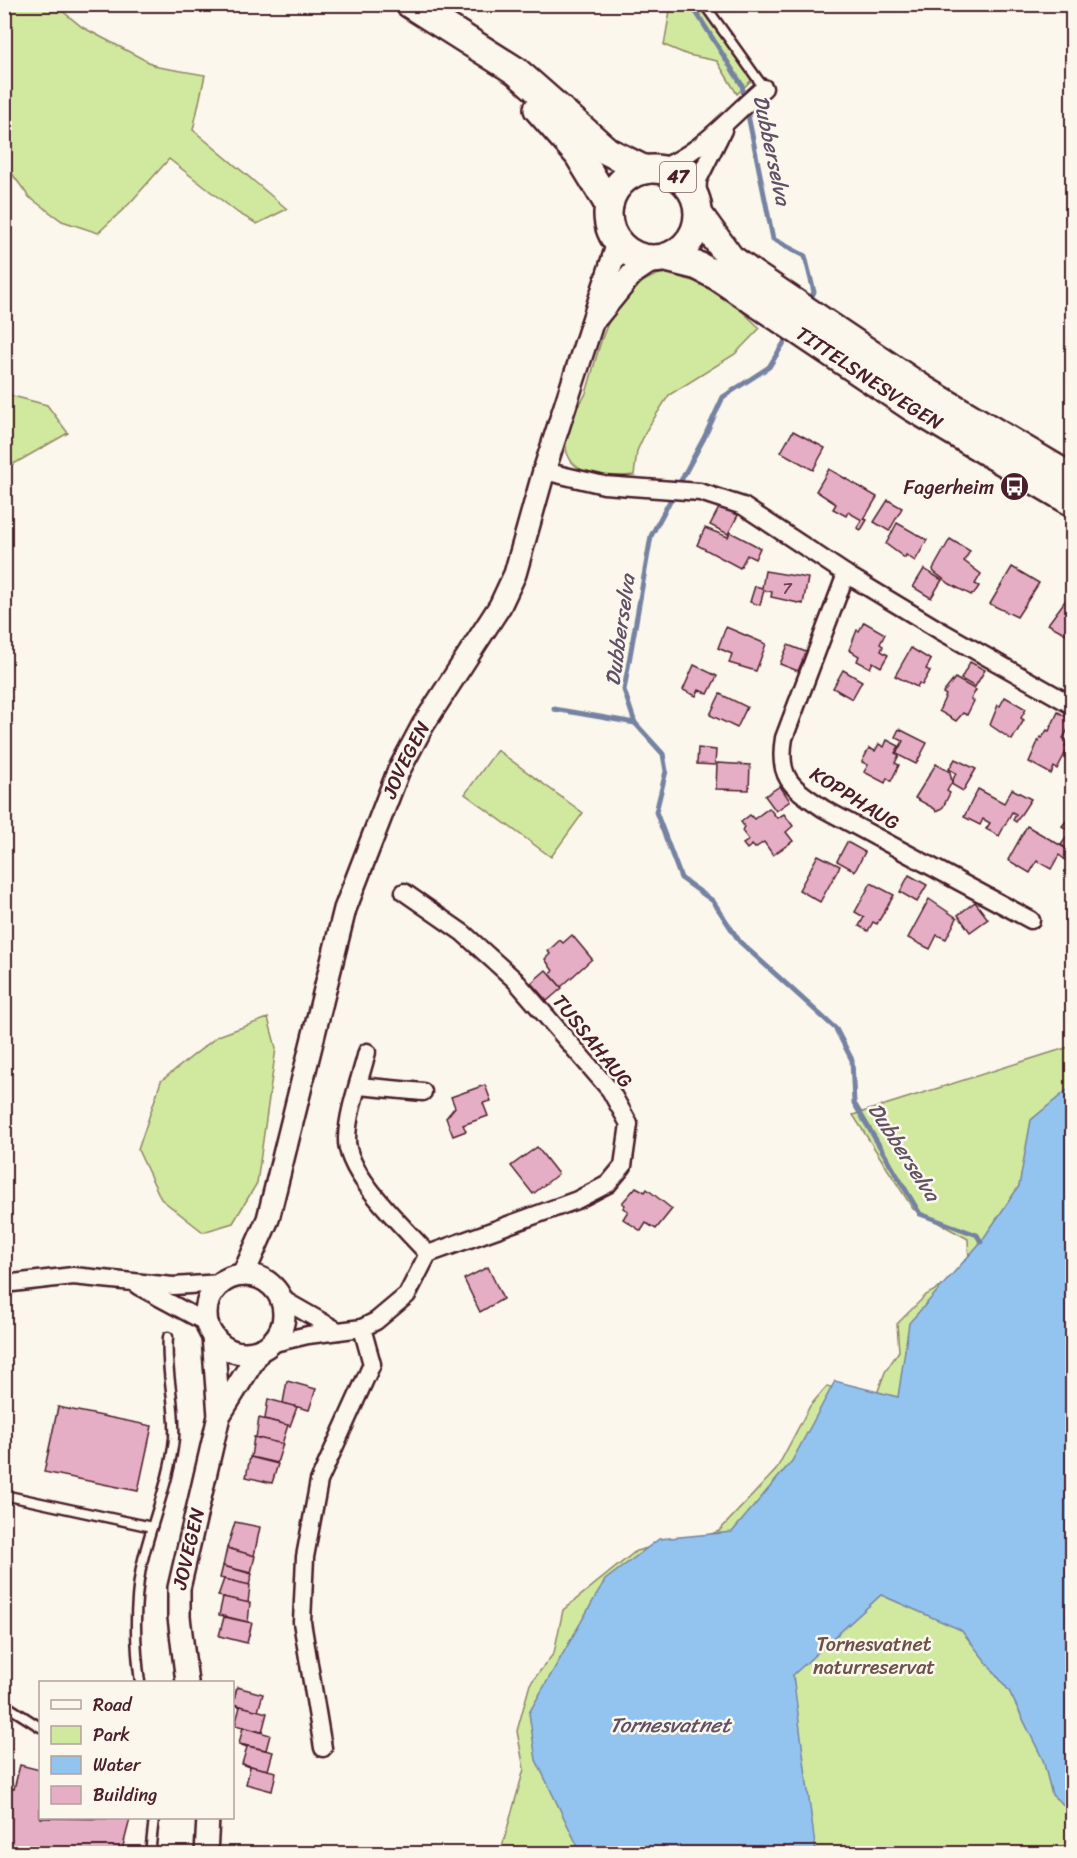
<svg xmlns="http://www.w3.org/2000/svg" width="1077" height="1858" font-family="Sriracha,sans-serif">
	<rect width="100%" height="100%" fill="#fbf7ec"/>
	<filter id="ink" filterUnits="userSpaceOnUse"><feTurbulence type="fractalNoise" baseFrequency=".0167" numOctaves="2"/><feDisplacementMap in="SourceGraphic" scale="12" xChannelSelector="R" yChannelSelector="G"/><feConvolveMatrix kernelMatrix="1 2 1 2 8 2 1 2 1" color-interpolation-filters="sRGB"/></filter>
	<g filter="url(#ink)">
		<g fill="#d1e99f" stroke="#8e8465" stroke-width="1.5">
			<path d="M5 4 55 5 82 27 158 67 205 75 193 130 287 209 257 224 238 213 169 159 129 204 98 233 62 221 29 197 5 164Z"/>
			<path d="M671 5H713L720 21 759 73 737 94 717 61 688 55 664 45Z"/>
			<path d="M664 272 718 289 760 328 735 354 669 395 647 429 637 451 634 475C588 481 548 468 574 413 577 406 583 401 586 393 593 372 597 349 606 328 609 318 634 288 643 282 649 278 657 275 664 272Z"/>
			<path d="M5 394 47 405 68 433 5 469Z"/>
			<path d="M497 750 583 813 551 857 465 794Z"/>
			<path d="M268 1018 276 1048 257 1183 233 1223 203 1232 161 1199 138 1150 161 1081 218 1036Z"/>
			<path d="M1072 1046V1853L500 1854 524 1769 517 1731 530 1684 554 1653 563 1610 636 1551 675 1541 701 1538 719 1531 776 1470 810 1406 827 1386 875 1399 885 1372 899 1351 897 1324 926 1295 951 1281 969 1263 968 1239 913 1209 853 1115Z"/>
		</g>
		<path fill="#93c4ef" stroke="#7682a1" stroke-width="1.5" d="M1072 1086V1812L1052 1795 1043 1760 1009 1691 961 1630 881 1595 793 1675 816 1853H581L536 1760 529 1713 605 1580 659 1539 732 1532 792 1461 835 1381 898 1397 909 1323 981 1242 1019 1186 1031 1120Z"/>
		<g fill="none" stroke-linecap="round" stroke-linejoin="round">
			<g stroke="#7682a1" stroke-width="5">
				<path d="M691 4 742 85 773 239 805 256 814 292 809 302"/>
				<path d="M790 333 769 367 723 397 704 438 651 536 624 690 635 723 663 754 666 771 656 812 681 878 713 901 740 942 836 1029 852 1060 854 1103 920 1214 977 1235 981 1242"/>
				<path d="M554 709 635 723"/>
			</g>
		</g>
		<g fill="#e6aec4" stroke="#4a1f2b" stroke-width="1.5">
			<path d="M793 431 825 448 813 470 781 452Z"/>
			<path d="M829 469 877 497 864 519 867 520 861 530 857 528 862 520 848 512 846 516 833 509 836 504 816 491Z"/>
			<path d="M888 500 902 508 889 531 874 522Z"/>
			<path d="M720 506 738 515 728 534 710 525Z"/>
			<path d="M897 523 927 540 915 561 906 555 905 558 886 544Z"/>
			<path d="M705 528 728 537 730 532 753 544 760 548 755 559 747 555 740 568 697 545Z"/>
			<path d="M950 539 970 551 964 561 981 574 975 584 979 586 974 594 971 595 950 584 934 572 933 569Z"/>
			<path d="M1012 567 1039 583 1017 617 990 604Z"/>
			<path d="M924 569 942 580 931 598 913 587Z"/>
			<path d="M765 571 808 578 803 604 771 597 772 592 764 590 760 605 750 602 755 586 762 588Z"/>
			<path d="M1065 601 1072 605V624L1066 634 1048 624Z"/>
			<path d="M864 622 885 634 880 644 883 646 881 651 888 655 881 667 873 662 870 668 857 661 859 656 849 650 857 630 859 631Z"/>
			<path d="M726 627 766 644 756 671 729 663 732 654 718 648Z"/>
			<path d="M788 645 806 652 798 671 780 664Z"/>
			<path d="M911 648 931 660 926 669 930 671 922 685 919 683 917 687 895 676Z"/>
			<path d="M970 662 985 670 975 687 961 679Z"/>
			<path d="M694 665 717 676 708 694 699 690 696 696 683 690Z"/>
			<path d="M843 670 862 681 852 699 833 688Z"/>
			<path d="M955 678 976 690 971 699 974 701 967 715 963 713 956 721 939 711 946 695 943 693Z"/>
			<path d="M720 694 747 707 737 728 710 715Z"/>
			<path d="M1005 697 1026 709 1021 718 1024 720 1012 740 990 725 998 705 1000 706Z"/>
			<path d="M1058 712 1072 720V723L1063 738 1068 741 1065 746 1068 748 1057 769 1054 767 1051 774 1029 762 1040 737 1042 738 1047 730 1049 731Z"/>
			<path d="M899 729 927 743 916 764 896 754 903 741 895 737Z"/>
			<path d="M887 740 899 746 895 753 899 755 895 763 899 765 891 781 887 778 885 783 864 772 868 765 862 762 869 748 875 751 879 744 884 747Z"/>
			<path d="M698 748 716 750 715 765 697 764Z"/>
			<path d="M955 759 976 769 963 791 951 784 956 773 949 769Z"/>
			<path d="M717 763 750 765 749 790 716 789Z"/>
			<path d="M936 764 950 772 952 782 947 791 950 793 943 807 936 812 935 809 915 798Z"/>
			<path d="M780 786 790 801 776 811 765 796Z"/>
			<path d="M978 789 1004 803 1012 789 1031 799 1016 822 1013 820 1016 814 1012 812 999 836 986 829 990 823 983 819 980 825 964 817Z"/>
			<path d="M769 808 777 818 784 814 793 826 786 832 793 841 773 855 764 842 755 848 752 845 747 849 743 844 749 840 742 831 744 826 741 822 750 815 754 819Z"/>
			<path d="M1067 820 1072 823V852L1061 845 1070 832 1062 826Z"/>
			<path d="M1027 826 1072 852 1071 864 1059 855 1051 869 1037 861 1030 873 1008 860Z"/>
			<path d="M847 842 865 852 855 871 837 861Z"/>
			<path d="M818 855 840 866 820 902 799 890Z"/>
			<path d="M909 875 927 885 917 902 900 892Z"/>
			<path d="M871 883 894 895 877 924 873 922 868 931 859 926 864 917 855 912Z"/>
			<path d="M929 899 957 918 946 939 937 935 930 949 908 938Z"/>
			<path d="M975 902 988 919 970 932 958 915Z"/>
			<path d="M572 935 592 959 561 987 550 974 553 971 545 959 550 954 548 951 560 940 563 943Z"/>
			<path d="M546 970 562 988 547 1001 531 983Z"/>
			<path d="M485 1085 491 1101 483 1103 488 1116 463 1125 466 1131 453 1136 446 1118 455 1107 451 1097Z"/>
			<path d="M537 1147 558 1174 533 1194 511 1166Z"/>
			<path d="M636 1187 645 1192 647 1189 672 1209 656 1229 646 1223 641 1231 623 1219 628 1211 623 1208 625 1205 622 1203Z"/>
			<path d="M488 1267 503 1299 480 1312 464 1279Z"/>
			<path d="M287 1381 316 1389 309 1410 283 1403Z"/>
			<path d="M268 1399 297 1407 290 1426 265 1419Z"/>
			<path d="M58 1407 152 1426 138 1491 44 1472Z"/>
			<path d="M259 1418 288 1425 282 1444 256 1438Z"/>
			<path d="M254 1437 283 1444 277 1463 251 1457Z"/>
			<path d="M250 1457 278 1464 272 1483 246 1477Z"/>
			<path d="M235 1522 260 1527 254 1556 227 1548Z"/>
			<path d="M227 1548 255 1556 251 1573 223 1566Z"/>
			<path d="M223 1566 252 1574 249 1585 220 1578Z"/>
			<path d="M224 1579 250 1585 248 1603 218 1596Z"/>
			<path d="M223 1597 250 1603 248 1622 219 1615Z"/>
			<path d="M224 1617 252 1623 247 1643 219 1636Z"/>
			<path d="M237 1687 263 1694 258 1711 233 1704Z"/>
			<path d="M233 1704 267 1713 262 1732 235 1725 240 1707Z"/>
			<path d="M243 1727 270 1735 266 1750 239 1744Z"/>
			<path d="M239 1744 273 1752 268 1770 242 1764 247 1747Z"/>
			<path d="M242 1764 276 1772 272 1791 246 1784 250 1767Z"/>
			<path d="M20 1765 40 1770V1818L130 1819 121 1854H4V1787L14 1789Z"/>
		</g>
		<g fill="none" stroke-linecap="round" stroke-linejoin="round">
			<defs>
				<g id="service">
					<path d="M704 4 764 88"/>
					<path d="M4 1495 152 1527"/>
					<path d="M140 1682C135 1645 134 1605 141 1568 150 1525 170 1482 174 1438 176 1404 165 1371 168 1337"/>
					<path d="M4 1704 40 1727"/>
					<path d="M150 1854 154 1818"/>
				</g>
				<g id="minor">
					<path d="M658 169C702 153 729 117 764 88"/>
					<path d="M697 201 698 180 723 130"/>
					<path d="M544 471 604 485 700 492 743 506 846 574 939 630 1072 705"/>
					<path d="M846 574 784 738C777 779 792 787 824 809L1031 920"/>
					<path d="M367 1052C360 1080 348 1110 347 1138 345 1174 405 1228 428 1254"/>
					<path d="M359 1086 423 1092"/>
					<path d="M4 1284 73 1276 173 1286 222 1283"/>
					<path d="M138 1286 207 1323"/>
					<path d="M282 1299 338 1331"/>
					<path d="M270 1344 308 1335 362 1328 376 1321 407 1295 428 1254 577 1200 608 1184 623 1166 629 1124 610 1090 515 980 463 933 404 892"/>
					<path d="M323 1748 302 1622 305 1557 319 1481 372 1364 362 1328"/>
				</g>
				<g id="tertiary">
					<path d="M597 317 632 274 653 260"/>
					<path id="s1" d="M243 1275 268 1219 345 909 398 772 423 725 500 606 515 574 544 471 618 243"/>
					<circle cx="245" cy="1314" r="39"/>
					<path d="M219 1416 260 1350"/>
					<path id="s2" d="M187 1682 179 1617V1588L219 1416 213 1336"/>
					<path d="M206 1854 208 1818"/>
				</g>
				<g id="primary">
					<path d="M410 4 516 71 607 151 645 170"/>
					<path d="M538 109 578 154 609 205"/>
					<circle cx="653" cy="214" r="45"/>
					<path d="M699 215 730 258 752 274 924 390 1072 478"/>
					<path id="s3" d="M666 258 698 266 717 276 912 407 1072 502"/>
				</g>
			</defs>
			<use href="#service" stroke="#4a1f2b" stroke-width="13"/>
			<use href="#minor" stroke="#4a1f2b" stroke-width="21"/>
			<use href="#tertiary" stroke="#4a1f2b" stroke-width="26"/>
			<use href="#primary" stroke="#4a1f2b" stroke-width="32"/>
			<use href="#service" stroke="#fbf7ec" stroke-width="8"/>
			<use href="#minor" stroke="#fbf7ec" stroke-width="16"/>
			<use href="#tertiary" stroke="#fbf7ec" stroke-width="21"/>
			<use href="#primary" stroke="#fbf7ec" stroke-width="27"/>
		</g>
	</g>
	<defs>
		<symbol id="bus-disc" viewBox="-11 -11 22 22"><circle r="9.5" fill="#4a1f2b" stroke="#fbf7ec"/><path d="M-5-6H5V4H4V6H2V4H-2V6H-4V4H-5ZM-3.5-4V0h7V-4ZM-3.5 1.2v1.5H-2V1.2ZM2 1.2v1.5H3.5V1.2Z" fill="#fff"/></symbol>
	</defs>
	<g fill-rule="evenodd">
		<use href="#bus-disc" x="998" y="470" width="33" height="33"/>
	</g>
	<g text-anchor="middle" stroke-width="5" stroke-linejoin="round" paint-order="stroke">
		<g font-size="16" fill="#714351">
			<text x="787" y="594">7</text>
		</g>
		<rect fill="#fbf7ec" stroke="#7f6065" stroke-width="1.5" x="660" y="162" width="36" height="30" rx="4.5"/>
		<g font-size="18" font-weight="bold" fill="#4a1f2b">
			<text x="678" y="183">47</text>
		</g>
		<g font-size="20" fill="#4a1f2b" stroke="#fbf7ec">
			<text dy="7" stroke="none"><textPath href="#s3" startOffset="238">TITTELSNESVEGEN</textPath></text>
			<text dy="7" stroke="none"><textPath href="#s1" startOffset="542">JOVEGEN</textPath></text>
			<text transform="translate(855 798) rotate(32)" y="7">KOPPHAUG</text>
			<text transform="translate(593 1041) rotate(51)" y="7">TUSSAHAUG</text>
			<text dy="7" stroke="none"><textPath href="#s2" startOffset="135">JOVEGEN</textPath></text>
		</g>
		<g font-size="20" fill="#4a1f2b" stroke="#fbf7ec" text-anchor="end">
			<text x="994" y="494">Fagerheim</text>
		</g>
		<g font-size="20" fill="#6c5248" stroke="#fbf7ec">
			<text x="874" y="1651">Tornesvatnet<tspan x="874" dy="23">naturreservat</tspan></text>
		</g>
		<g font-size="21" font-style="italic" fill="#605166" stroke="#fbf7ec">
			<text transform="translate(772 150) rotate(78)" y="7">Dubberselva</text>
			<text transform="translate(620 630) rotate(-82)" y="7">Dubberselva</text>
			<text transform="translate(904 1152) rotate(57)" y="7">Dubberselva</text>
			<text x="670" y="1732">Tornesvatnet</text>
		</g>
	</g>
	<rect width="1077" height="1858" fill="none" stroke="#fbf7ec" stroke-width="24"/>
	<rect x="12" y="12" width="1053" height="1834" fill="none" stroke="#4a1f2b" stroke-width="2" filter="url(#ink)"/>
	<rect x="39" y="1681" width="195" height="138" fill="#fbf7ec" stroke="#b4a19f" stroke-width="1.5"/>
	<rect x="51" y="1700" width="30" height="9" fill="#fbf7ec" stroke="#b4a19f" stroke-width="1.5"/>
	<text x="93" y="1711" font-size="18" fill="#4a1f2b">Road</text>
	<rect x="51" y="1726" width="30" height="18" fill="#d1e99f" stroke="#b4a19f" stroke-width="1.5"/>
	<text x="93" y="1741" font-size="18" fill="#4a1f2b">Park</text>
	<rect x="51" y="1756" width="30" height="18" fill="#93c4ef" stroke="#b4a19f" stroke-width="1.5"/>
	<text x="93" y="1771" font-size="18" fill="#4a1f2b">Water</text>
	<rect x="51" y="1786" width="30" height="18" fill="#e6aec4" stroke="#b4a19f" stroke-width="1.5"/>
	<text x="93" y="1801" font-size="18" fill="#4a1f2b">Building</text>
</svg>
